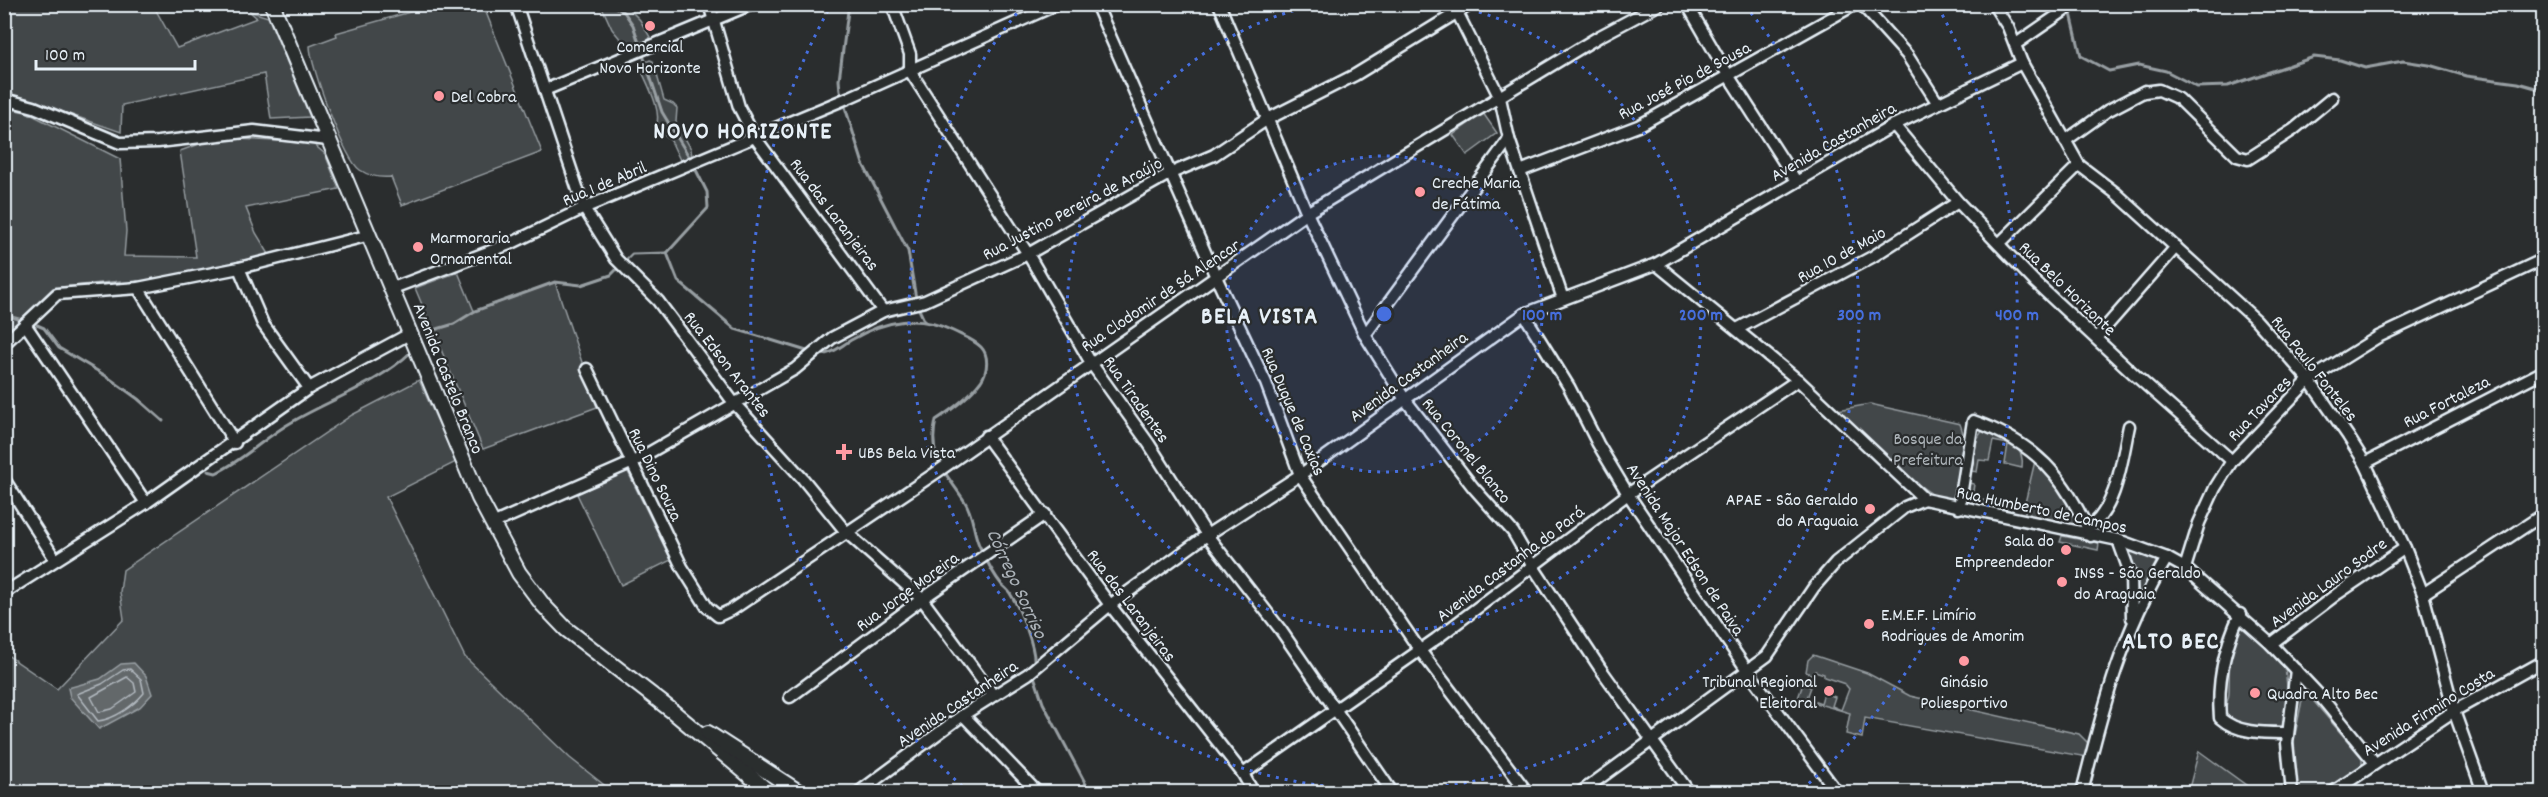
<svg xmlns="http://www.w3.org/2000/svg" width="2548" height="797" font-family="Dekko,sans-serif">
	<rect width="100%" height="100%" fill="#2a2d2e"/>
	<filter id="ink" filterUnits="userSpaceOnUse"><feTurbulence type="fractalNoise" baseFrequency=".0167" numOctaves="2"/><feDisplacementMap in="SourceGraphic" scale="12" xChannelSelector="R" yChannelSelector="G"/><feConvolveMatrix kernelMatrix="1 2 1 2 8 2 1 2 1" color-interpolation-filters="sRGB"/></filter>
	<g filter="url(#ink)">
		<g fill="#424648" stroke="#959ca0" stroke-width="1.5">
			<path d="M5 4 153 5 177 48 257 18 249 11 268 17 310 117 271 119 264 74 122 105 121 132 5 92Z"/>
			<path d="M438 4 483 5 542 152 402 205 391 177C381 178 369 176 360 170 345 160 310 66 310 46L337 36 336 33Z"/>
			<path d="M601 5H625L640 20 650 37 648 42 627 47 612 29Z"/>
			<path d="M650 60 653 61 664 100 673 104 677 108 676 122 691 149 692 158 680 160 671 141 656 128C663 110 646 82 639 65Z"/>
			<path d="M5 108 26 112 120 159 126 231 124 256 196 257 180 151 205 142 238 139 312 143 325 154 339 189 246 208 256 233 272 259 120 289V281L53 288 5 334Z"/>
			<path d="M1483 113 1497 133 1467 155 1453 135Z"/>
			<path d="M458 272 474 311 555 282 597 407 483 449 415 288Z"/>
			<path d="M419 380 456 462 386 497 465 657 570 758 613 792H5L4 653 57 689 124 619 120 592 123 570 352 415Z"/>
			<path d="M1870 404 1960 424C1968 442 1963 485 1950 501 1926 501 1858 429 1838 410Z"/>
			<path d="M1982 431C2002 435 2026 444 2022 468L2005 464 2008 444 1993 441 1989 461 1979 460 1977 472 1971 471 1977 439Z"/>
			<path d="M2035 461C2048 473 2079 509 2075 526L2025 516V503Z"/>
			<path d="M627 470 671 560 621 585 577 494Z"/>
			<path d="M1969 483 1974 484 1972 498 2015 506 2010 515 1968 504Z"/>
			<path d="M2062 536 2099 543 2098 550 2060 542Z"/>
			<path d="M2130 550 2154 559 2156 562 2140 597Z"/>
			<path d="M2239 627H2244L2285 667 2288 697 2283 727C2267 734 2240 725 2226 716 2223 708 2229 701 2229 692 2230 669 2227 648 2239 627Z"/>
			<path d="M1813 655 1867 673 1910 696 2079 734 2089 744 2087 757 1865 718 1862 738 1846 734 1850 713 1798 698 1803 684 1811 687 1807 698 1821 703 1824 693 1835 697 1832 706 1841 710 1849 689 1845 684 1824 677V674L1815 671 1813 675 1806 672 1808 660Z"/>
			<path d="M2304 690 2362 758V765L2323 792H2297L2294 740Z"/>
			<path d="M2199 751 2250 788 2243 792H2188Z"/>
		</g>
		<path fill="#63686b" stroke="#989fa3" stroke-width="1.5" d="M134 663 146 676 152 694 140 707 99 729 70 697 68 688 100 679 121 664Z"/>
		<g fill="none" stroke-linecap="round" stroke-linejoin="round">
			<g stroke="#b3bac0" stroke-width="1.5">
				<path d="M130 669 141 679 144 693C133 706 115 719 98 721L77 694 102 684 123 670Z"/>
				<path d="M127 677 134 683 136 692 112 709 99 712 91 697Z"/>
			</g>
			<g stroke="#989fa3" stroke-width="3">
				<path d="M610 4 624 12 633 25 662 112 691 160"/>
				<path d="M846 4 848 11 839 80 840 91 863 164 908 251 917 305 924 320"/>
				<path d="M2070 9 2081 56 2109 71 2139 65 2166 71 2197 87 2228 86 2314 57 2340 60 2365 68 2403 61 2429 65 2466 76 2518 83 2539 89 2544 93"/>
				<path d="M667 253 678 281 735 329 810 352"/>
				<path d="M667 253 708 208 707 192 694 166"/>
				<path d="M4 315 19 319"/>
				<path d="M37 325 44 328 59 348 106 376 138 399 163 421"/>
				<path d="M427 332 454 324 475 311 555 282 581 285 611 275 632 254 667 253"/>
				<path d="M816 355C831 356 840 346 853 339 886 320 918 314 953 331 963 336 973 339 981 347 989 355 988 371 981 381 969 397 953 409 936 420 927 459 946 472 965 502 973 514 973 531 979 545 985 558 993 574 1002 585 1005 588 1009 591 1011 595 1020 609 1036 648 1034 664"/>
				<path d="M208 471 216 473C244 460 265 437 292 422 331 399 378 384 411 352"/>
				<path d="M1033 673 1043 703 1090 792"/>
			</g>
			<defs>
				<g id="minor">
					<path d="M516 4 584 208 616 259 658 301 734 403 803 479 846 532 922 599 993 695"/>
					<path d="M709 4 739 107 754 136 883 311"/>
					<path d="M892 4 910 54V71L1028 254 1091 363 1149 444 1207 535 1280 629 1392 792"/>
					<path d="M1096 4 1216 277 1266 383 1300 475 1419 649 1527 792"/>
					<path d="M1219 4 1307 213 1365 335 1404 398 1473 487 1513 532 1532 565 1600 668 1689 792"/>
					<path d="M1453 4 1500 98 1509 139 1563 299"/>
					<path d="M1687 4 1728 75 1796 181"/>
					<path d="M1861 4 1907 55 1937 102"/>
					<path d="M1993 4 2008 27 2022 63 2079 165 2117 194 2256 320 2309 380 2348 436 2365 463 2405 548 2423 594 2454 711 2483 792"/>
					<path d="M2016 44 2074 4"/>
					<path d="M545 90 752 4"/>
					<path d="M2144 92 2159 90 2179 99 2237 156 2248 159 2293 130 2332 98"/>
					<path d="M4 99 34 107 120 143 158 142 254 131 328 140"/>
					<path d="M1894 125 1958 202 2035 282 2136 376 2232 461"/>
					<path d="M2065 141 2107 111 2145 91"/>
					<path d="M1520 171 1638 126 1856 4"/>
					<path d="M1999 244 2079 165"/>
					<path d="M1656 264 1798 380 1924 499 2118 540 2167 558 2185 568 2271 644 2320 696 2375 763"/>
					<path d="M239 268 263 324 309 388"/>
					<path d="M138 288 235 443"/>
					<path d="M393 288 512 243 584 208 850 97 1058 4"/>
					<path d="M1524 314 1569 387 1598 444 1628 494 1747 670 1837 792"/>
					<path d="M25 324 146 503"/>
					<path d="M1737 329 1872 257 1958 202"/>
					<path d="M1365 335 1509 139"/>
					<path d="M2097 337 2176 247"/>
					<path d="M4 344 57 294 138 288 239 268 370 235"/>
					<path d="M587 369 682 567 707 607 718 616 733 609 937 472 1307 213 1600 36 1660 4"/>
					<path d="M986 436 1110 605 1243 774 1253 792"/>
					<path d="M2365 463 2544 371"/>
					<path d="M4 479 55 559"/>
					<path d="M1959 508 1973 421C2036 443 2064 476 2091 536"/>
					<path d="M492 524 633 462 795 369 832 338 883 311 925 301 1028 254 1169 174 1214 155 1266 120 1355 75 1471 4"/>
					<path d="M2088 528C2117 510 2122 458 2129 426"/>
					<path d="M2118 540 2131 576 2132 618"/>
					<path d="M2185 568 2199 523 2215 488 2232 461 2309 380 2378 337 2544 259"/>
					<path d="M4 593 146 503 309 388 411 333"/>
					<path d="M2423 594 2544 514"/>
					<path d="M2240 614C2225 646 2217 683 2220 718 2238 734 2265 733 2288 733"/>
					<path d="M2271 644 2337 594 2405 548"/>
					<path d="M790 697 922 599 1045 514"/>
					<path d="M963 715 1037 792"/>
					<path d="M1243 774 1436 639 1628 494 1798 380"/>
					<path d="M859 792 963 715 1028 674 1110 605 1207 535 1300 475 1524 314 1656 264 1894 125 2022 63"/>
					<path d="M1581 792 1767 656 1814 587 1836 562 1905 507 1924 499"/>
					<path d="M2082 792C2103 708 2121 634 2167 558"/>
					<path d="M2292 792 2287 743 2296 670"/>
					<path d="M2333 792 2454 711 2544 661"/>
				</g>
				<g id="major">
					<path d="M272 4 479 498 519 573 543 605 566 629 671 710 769 792"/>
					<path d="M708 733 799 792"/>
				</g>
			</defs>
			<use href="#minor" stroke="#e8f1f8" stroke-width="15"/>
			<use href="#major" stroke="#e8f1f8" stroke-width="18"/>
			<use href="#minor" stroke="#2a2d2e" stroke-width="10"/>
			<use href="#major" stroke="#2a2d2e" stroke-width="14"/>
		</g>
	</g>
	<circle cx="1384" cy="314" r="158" fill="#466fde" fill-opacity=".12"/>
	<g fill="none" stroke="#466fde" stroke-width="3" stroke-dasharray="3 6">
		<circle cx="1384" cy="314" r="158"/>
		<path d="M1453 5A317 317 0 1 1 1315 5"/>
		<path d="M1745 6A475 475 0 1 1 1023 6"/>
		<path d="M969 792A633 633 0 0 1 830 7M1938 7A633 633 0 0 1 1799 792"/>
	</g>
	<g fill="#ff9aa2" stroke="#2a2d2e" stroke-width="2">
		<circle cx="650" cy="26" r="6"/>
		<circle cx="439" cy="96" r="6"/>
		<circle cx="1420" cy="192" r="6"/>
		<circle cx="418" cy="247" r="6"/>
		<path d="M841 443h6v6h6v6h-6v6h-6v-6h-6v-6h6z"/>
		<circle cx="1870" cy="509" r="6"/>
		<circle cx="2066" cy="550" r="6"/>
		<circle cx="2062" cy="582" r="6"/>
		<circle cx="1869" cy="624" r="6"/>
		<circle cx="1964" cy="661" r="6"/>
		<circle cx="1829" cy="691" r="6"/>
		<circle cx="2255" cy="693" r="6"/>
	</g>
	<g text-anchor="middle" stroke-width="4.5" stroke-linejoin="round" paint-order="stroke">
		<g font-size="18" fill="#e8f1f8" stroke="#2a2d2e" text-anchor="start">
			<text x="650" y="52" text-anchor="middle">Comercial<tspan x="650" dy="21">Novo Horizonte</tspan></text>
			<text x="451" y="102">Del Cobra</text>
			<text x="1432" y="188">Creche Maria<tspan x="1432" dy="21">de Fátima</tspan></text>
			<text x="430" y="243">Marmoraria<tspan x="430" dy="21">Ornamental</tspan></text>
			<text x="858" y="458">UBS Bela Vista</text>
			<text x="1858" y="505" text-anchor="end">APAE - São Geraldo<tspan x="1858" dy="21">do Araguaia</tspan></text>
			<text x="2054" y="546" text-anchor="end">Sala do<tspan x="2054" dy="21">Empreendedor</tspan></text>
			<text x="2074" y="578">INSS - São Geraldo<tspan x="2074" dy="21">do Araguaia</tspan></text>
			<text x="1881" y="620">E.M.E.F. Limírio<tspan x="1881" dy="21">Rodrigues de Amorim</tspan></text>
			<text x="1817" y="687" text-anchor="end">Tribunal Regional<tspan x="1817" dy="21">Eleitoral</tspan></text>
			<text x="1964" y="687" text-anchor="middle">Ginásio<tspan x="1964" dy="21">Poliesportivo</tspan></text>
			<text x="2267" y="699">Quadra Alto Bec</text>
		</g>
		<g font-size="18" fill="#e8f1f8" stroke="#2a2d2e">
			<text transform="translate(1684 80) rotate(-28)" y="6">Rua José Pio de Sousa</text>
			<text transform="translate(1833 141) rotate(-30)" y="6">Avenida Castanheira</text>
			<text transform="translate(604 183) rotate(-23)" y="6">Rua 1 de Abril</text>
			<text transform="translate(1072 208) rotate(-28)" y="6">Rua Justino Pereira de Araújo</text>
			<text transform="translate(835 214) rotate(53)" y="6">Rua das Laranjeiras</text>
			<text transform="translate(1841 254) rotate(-29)" y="6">Rua 10 de Maio</text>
			<text transform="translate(2068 288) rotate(44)" y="6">Rua Belo Horizonte</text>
			<text transform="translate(1160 295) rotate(-34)" y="6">Rua Clodomir de Sá Alencar</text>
			<text transform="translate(728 364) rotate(52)" y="6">Rua Edson Arantes</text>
			<text transform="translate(2315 368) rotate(52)" y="6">Rua Paulo Fonteles</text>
			<text transform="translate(1408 376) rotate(-36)" y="6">Avenida Castanheira</text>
			<text transform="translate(449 378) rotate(68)" y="6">Avenida Castelo Branco</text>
			<text transform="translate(1137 399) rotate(55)" y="6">Rua Tiradentes</text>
			<text transform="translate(2446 401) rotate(-27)" y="6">Rua Fortaleza</text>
			<text transform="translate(2259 408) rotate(-46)" y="6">Rua Tavares</text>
			<text transform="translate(1294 411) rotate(67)" y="6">Rua Duque de Caxias</text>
			<text transform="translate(1467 450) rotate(51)" y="6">Rua Coronel Blanco</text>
			<text transform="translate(656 474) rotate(64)" y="6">Rua Dino Souza</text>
			<text transform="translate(2042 509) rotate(12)" y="6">Rua Humberto de Campos</text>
			<text transform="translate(1686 549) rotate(57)" y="6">Avenida Major Edson de Paiva</text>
			<text transform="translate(1510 563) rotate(-37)" y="6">Avenida Castanha do Pará</text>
			<text transform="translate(2328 582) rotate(-36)" y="6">Avenida Lauro Sodre</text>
			<text transform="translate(907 591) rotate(-36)" y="6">Rua Jorge Moreira</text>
			<text transform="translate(1132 605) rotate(53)" y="6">Rua das Laranjeiras</text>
			<text transform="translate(957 703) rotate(-34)" y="6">Avenida Castanheira</text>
			<text transform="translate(2428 711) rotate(-32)" y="6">Avenida Firmino Costa</text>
		</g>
		<g font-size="18" fill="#aeb5ba" stroke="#2a2d2e">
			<text x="1928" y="444">Bosque da<tspan x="1928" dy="21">Prefeitura</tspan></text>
		</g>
		<g font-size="20" font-style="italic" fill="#acb3b9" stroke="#2a2d2e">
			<text transform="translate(1018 583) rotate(65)" y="7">Córrego Sorriso</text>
		</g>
		<g font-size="24" font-weight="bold" letter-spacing="1.5" fill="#e8f1f8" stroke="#2a2d2e">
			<text x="743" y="138">NOVO HORIZONTE</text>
			<text x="1260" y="323">BELA VISTA</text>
			<text x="2171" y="648">ALTO BEC</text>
		</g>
	</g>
	<circle cx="1384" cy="314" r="9" fill="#466fde" stroke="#2a2d2e" stroke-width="3"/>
	<g font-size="18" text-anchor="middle" font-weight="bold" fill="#466fde" stroke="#2a2d2e" stroke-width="4.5" stroke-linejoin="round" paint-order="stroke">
		<text x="1542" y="320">100 m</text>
		<text x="1701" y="320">200 m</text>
		<text x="1859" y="320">300 m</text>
		<text x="2017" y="320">400 m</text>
	</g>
	<rect width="2548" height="797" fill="none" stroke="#2a2d2e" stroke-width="24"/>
	<rect x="12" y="12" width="2524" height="773" fill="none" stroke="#e8f1f8" stroke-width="2" filter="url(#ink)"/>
	<path d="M36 60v9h159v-9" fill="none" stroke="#e8f1f8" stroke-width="3"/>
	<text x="45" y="60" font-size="18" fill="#e8f1f8" stroke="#2a2d2e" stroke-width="4.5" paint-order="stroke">100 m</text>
</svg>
